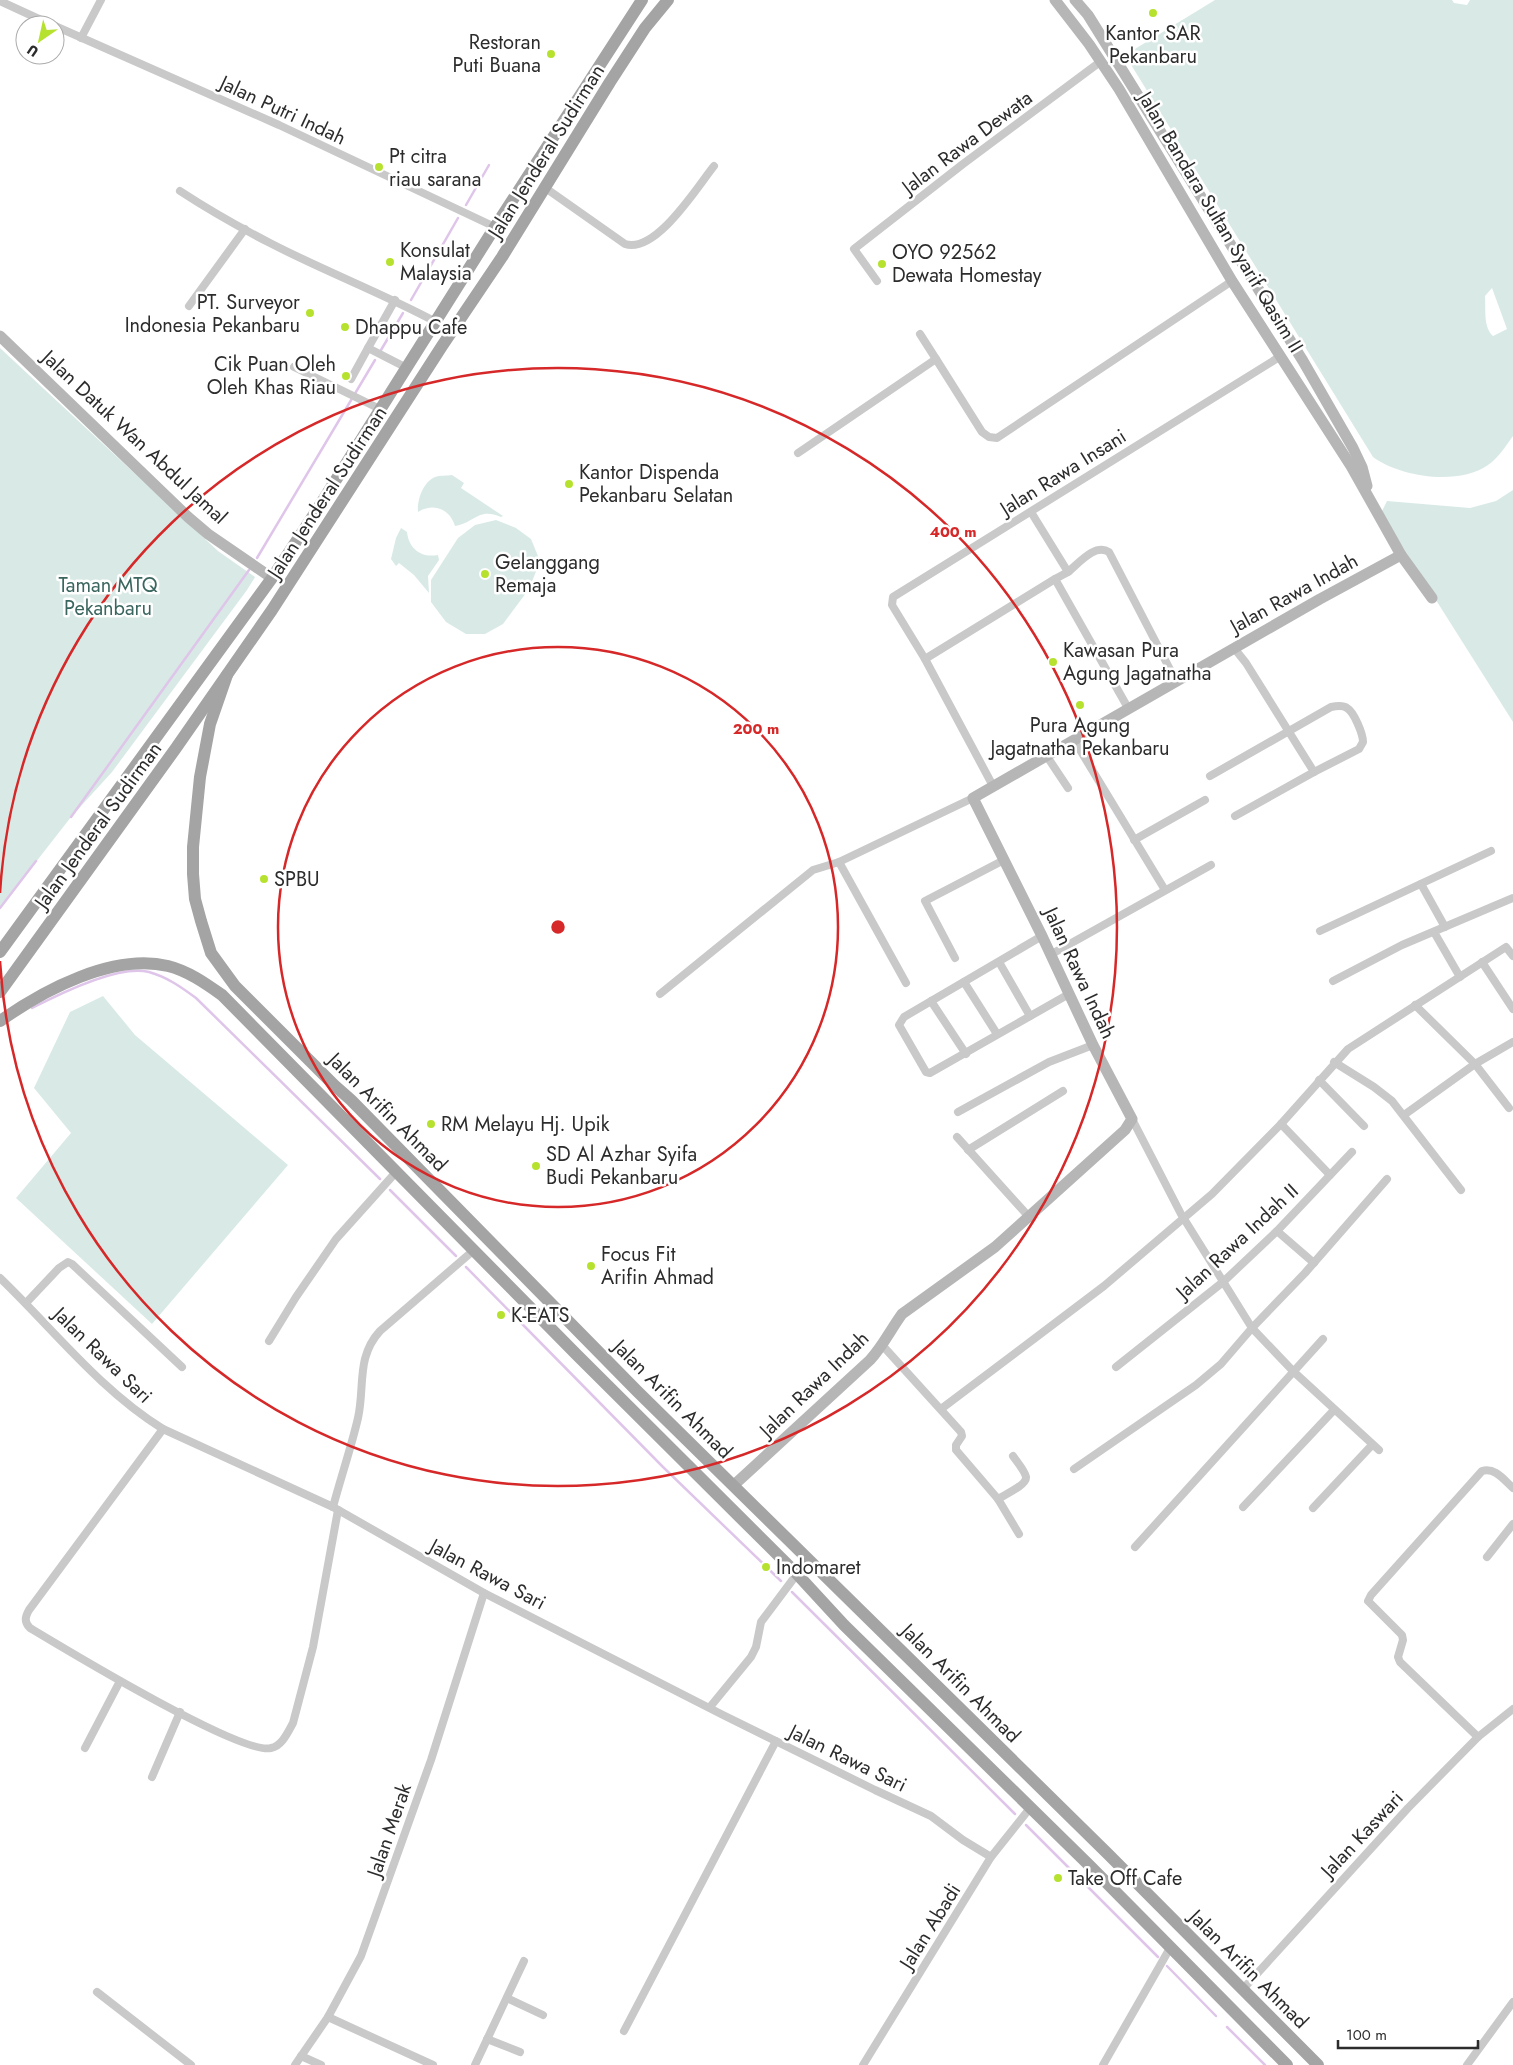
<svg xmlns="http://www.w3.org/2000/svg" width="1513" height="2065" font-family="Jost,sans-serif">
	<rect width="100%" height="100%" fill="#fff"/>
	<g fill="#d9eae6" fill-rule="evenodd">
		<path d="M1215 0H1452L1454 3 1467 5 1470 0H1513V436C1506 446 1498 458 1488 465 1458 486 1400 477 1373 457L1125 55ZM1492 288 1507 329 1493 336C1483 327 1486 309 1485 296Z"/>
		<path d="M0 348 218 551 255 577 247 590 112 772 71 817 0 908Z"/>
		<path d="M452 475 464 483 461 488 503 516 501 517C478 507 475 523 455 526 450 509 433 502 418 512 417 500 423 482 435 477 440 475 447 476 452 475Z"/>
		<path d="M1513 490V722L1381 513 1387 501 1470 508 1496 501Z"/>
		<path d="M496 520 516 528 531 539 538 556 537 569 529 589 503 624 485 634H466L446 622 431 602V580L458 538 475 525Z"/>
		<path d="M401 528 407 532C409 549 421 558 438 555L439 560 428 576 429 593 414 575 399 563 396 566 391 559 396 538Z"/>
		<path d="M103 996 135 1035 288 1165 152 1324 16 1198 71 1133 34 1088 70 1012Z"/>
	</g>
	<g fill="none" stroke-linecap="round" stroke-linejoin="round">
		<g stroke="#dfc5ea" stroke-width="2.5">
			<path d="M466 205 489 165"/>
			<path d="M411 300 458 218"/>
			<path d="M381 350 403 313"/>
			<path d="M257 558 375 360"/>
			<path d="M71 817 249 570"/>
			<path d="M0 908 36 861"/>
			<path d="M32 1008C59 994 119 964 149 972 167 977 181 987 196 998L380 1179"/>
			<path d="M390 1190 456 1256"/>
			<path d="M466 1267 663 1467 781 1581"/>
			<path d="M792 1592 1015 1814"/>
			<path d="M1026 1825 1158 1957"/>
			<path d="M1167 1966 1216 2016"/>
			<path d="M1227 2027 1265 2065"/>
		</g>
		<g stroke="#c9c9c9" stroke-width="8">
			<path d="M0 1 52 25"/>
			<path d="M55 26 279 125 495 227"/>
			<path d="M81 38 101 0"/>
			<path d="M544 187 625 244C656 254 697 187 714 166"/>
			<path d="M180 191C209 210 239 227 270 243 324 271 382 293 436 322"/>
			<path d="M877 281 854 249 963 164 1100 62"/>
			<path d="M395 300 368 348 407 368"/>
			<path d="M189 306 245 229"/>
			<path d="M920 334 936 359"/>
			<path d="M294 367 380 409"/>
			<path d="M351 379 368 348"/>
			<path d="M798 453 936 359 982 432 989 437 997 438 1232 281"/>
			<path d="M1031 512 1068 572 1055 579 1128 708"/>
			<path d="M1068 572C1079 563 1095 543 1109 552L1176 681"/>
			<path d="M1234 648 1246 663 1314 772"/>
			<path d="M925 659 1055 579"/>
			<path d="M1074 740 1165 890"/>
			<path d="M1046 755 1068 788"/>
			<path d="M1210 776 1331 707C1336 706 1343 705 1347 708 1354 712 1363 734 1363 742L1359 749 1314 772 1235 816"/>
			<path d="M993 786 925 659 892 605 893 597 1281 356"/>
			<path d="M1134 840 1205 800"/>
			<path d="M839 862 906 983"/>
			<path d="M1421 884 1445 927"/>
			<path d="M1320 931 1491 851"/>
			<path d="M1434 932 1460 977"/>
			<path d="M1042 936 904 1017 899 1025 926 1072 930 1073 1069 994"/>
			<path d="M1050 955 1211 865"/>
			<path d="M955 958 925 901 1004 860"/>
			<path d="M999 962 1030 1016"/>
			<path d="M1482 962 1513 1009"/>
			<path d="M1333 981 1402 945 1513 898"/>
			<path d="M964 982 997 1034"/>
			<path d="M660 994 813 870 839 862 973 798"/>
			<path d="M931 1001 966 1054"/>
			<path d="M1415 1005 1475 1064 1509 1108"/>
			<path d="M1334 1062 1374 1087 1392 1101 1461 1190"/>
			<path d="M1319 1080 1364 1126"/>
			<path d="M958 1112 1049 1062 1093 1045"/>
			<path d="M1404 1115 1475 1064 1513 1042"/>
			<path d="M1132 1119 1181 1214 1252 1328 1294 1372 1379 1450"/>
			<path d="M1281 1124 1330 1175"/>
			<path d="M957 1137 1030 1218"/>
			<path d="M968 1150 1063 1091"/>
			<path d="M1277 1231 1314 1263"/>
			<path d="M0 1278C53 1329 100 1390 163 1429L333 1507 484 1593 723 1715 875 1790 931 1816 963 1840 991 1857"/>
			<path d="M26 1303 59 1268 68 1262 72 1264 182 1367"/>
			<path d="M269 1341 296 1297 336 1239 397 1171"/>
			<path d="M883 1346 961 1432 962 1436 956 1445V1450L998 1499 1019 1534"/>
			<path d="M1116 1367 1223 1282 1277 1231 1352 1152"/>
			<path d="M941 1409 1104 1286 1212 1194 1281 1124 1348 1049 1506 947 1513 956"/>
			<path d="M163 1429 29 1610C25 1617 24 1622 30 1628 65 1649 242 1756 271 1748 282 1746 288 1732 293 1723L313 1647 338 1510"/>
			<path d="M1074 1469 1196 1385 1221 1364 1252 1328 1305 1273 1387 1179"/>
			<path d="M998 1499C1004 1495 1027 1485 1026 1477 1025 1471 1017 1462 1013 1456"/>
			<path d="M333 1507C341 1477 351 1448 358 1418 365 1387 356 1357 380 1331L474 1250"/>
			<path d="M1243 1507 1334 1410"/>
			<path d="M1313 1508 1372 1445"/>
			<path d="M1135 1547 1323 1339"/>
			<path d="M1487 1557 1513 1524"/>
			<path d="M710 1707 751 1657 756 1647 761 1622 797 1574"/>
			<path d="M1478 1737 1400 1662 1398 1657 1403 1640 1402 1635 1368 1601 1371 1595 1482 1471C1495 1467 1504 1480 1513 1488"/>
			<path d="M85 1748 120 1681"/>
			<path d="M152 1777 180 1712"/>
			<path d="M1243 1989 1408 1808 1478 1737 1513 1709"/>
			<path d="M97 1992 191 2065"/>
			<path d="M507 1998 543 2015"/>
			<path d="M328 2017 433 2065"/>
			<path d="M624 2031 776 1741"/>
			<path d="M487 2039 520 2052"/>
			<path d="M301 2056 321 2065"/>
			<path d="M295 2065 328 2017 361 1956 431 1760 484 1593"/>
			<path d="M475 2065 524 1961"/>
			<path d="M863 2065 991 1857 1030 1808"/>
			<path d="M1103 2065 1170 1948"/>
			<path d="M1467 2065 1513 2002"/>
		</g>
		<g stroke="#b6b6b6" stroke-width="11">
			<path d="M1055 0 1089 44 1119 89 1232 281 1351 466 1401 555 1432 598"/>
			<path d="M1075 0 1088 15 1303 361 1353 448 1362 467 1367 486"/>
			<path d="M0 336 188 517 208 534 272 578"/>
			<path d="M734 1485 870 1360C883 1346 891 1329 902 1314L995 1247 1125 1130 1132 1119 1093 1045 1042 936 973 798 1320 599 1401 555"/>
		</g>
		<g stroke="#a4a4a4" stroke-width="12">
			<path d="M227 675 210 724 200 777 193 847V874L195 899 201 921 211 953 235 986 334 1085 351 1100 637 1391 1108 1854 1318 2065"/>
			<path d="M0 952 272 578 317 510 495 227 642 0"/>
			<path d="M0 992 176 748 272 610 442 346 502 257 610 82 645 28 668 0"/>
			<path d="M0 1021C44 990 113 953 168 966 188 971 205 983 222 995L576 1354 797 1574 844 1625 1090 1866 1287 2065"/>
		</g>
	</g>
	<g fill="none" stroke="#d62828" stroke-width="2.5">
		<circle cx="558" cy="927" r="280"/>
		<path d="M0 893A559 559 0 1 1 0 961"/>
	</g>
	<g fill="#b6e22f" stroke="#fff" stroke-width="2">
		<circle cx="1153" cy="13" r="5"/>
		<circle cx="551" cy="54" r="5"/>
		<circle cx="379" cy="167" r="5"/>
		<circle cx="390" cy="262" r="5"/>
		<circle cx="882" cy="264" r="5"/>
		<circle cx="310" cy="313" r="5"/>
		<circle cx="345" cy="327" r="5"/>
		<circle cx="346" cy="376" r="5"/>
		<circle cx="569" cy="484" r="5"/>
		<circle cx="485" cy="574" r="5"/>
		<circle cx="1053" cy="662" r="5"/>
		<circle cx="1080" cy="705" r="5"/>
		<circle cx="264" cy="879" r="5"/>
		<circle cx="431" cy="1124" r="5"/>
		<circle cx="536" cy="1166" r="5"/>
		<circle cx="591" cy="1266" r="5"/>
		<circle cx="501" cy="1315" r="5"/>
		<circle cx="766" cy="1567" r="5"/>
		<circle cx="1058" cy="1878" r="5"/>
	</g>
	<g text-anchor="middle" stroke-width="5" stroke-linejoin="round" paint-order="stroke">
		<g font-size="20" fill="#2c2c2c" stroke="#fff" text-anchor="start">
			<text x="1153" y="40" text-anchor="middle">Kantor SAR<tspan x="1153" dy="23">Pekanbaru</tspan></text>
			<text x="541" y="49" text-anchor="end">Restoran<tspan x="541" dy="23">Puti Buana</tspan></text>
			<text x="389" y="163">Pt citra<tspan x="389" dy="23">riau sarana</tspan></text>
			<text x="400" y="257">Konsulat<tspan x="400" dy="23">Malaysia</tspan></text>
			<text x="892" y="259">OYO 92562<tspan x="892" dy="23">Dewata Homestay</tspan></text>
			<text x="300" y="309" text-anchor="end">PT. Surveyor<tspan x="300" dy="23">Indonesia Pekanbaru</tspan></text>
			<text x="355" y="334">Dhappu Cafe</text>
			<text x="336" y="371" text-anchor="end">Cik Puan Oleh<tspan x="336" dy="23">Oleh Khas Riau</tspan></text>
			<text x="579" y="479">Kantor Dispenda<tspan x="579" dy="23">Pekanbaru Selatan</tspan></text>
			<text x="495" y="569">Gelanggang<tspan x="495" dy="23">Remaja</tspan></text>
			<text x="1063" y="657">Kawasan Pura<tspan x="1063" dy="23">Agung Jagatnatha</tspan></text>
			<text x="1080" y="732" text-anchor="middle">Pura Agung<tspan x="1080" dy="23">Jagatnatha Pekanbaru</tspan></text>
			<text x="274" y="886">SPBU</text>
			<text x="441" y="1131">RM Melayu Hj. Upik</text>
			<text x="546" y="1161">SD Al Azhar Syifa<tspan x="546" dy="23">Budi Pekanbaru</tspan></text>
			<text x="601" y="1261">Focus Fit<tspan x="601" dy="23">Arifin Ahmad</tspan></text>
			<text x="511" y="1322">K-EATS</text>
			<text x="776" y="1574">Indomaret</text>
			<text x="1068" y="1885">Take Off Cafe</text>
		</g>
		<g font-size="20" fill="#2c2c2c" stroke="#fff">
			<text transform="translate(283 110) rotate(25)" y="7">Jalan Putri Indah</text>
			<text transform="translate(967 142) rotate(-37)" y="7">Jalan Rawa Dewata</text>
			<text transform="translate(546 151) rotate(-58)" y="7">Jalan Jenderal Sudirman</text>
			<text transform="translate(1221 222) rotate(59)" y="7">Jalan Bandara Sultan Syarif Qasim II</text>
			<text transform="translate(135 437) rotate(43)" y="7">Jalan Datuk Wan Abdul Jamal</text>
			<text transform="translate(1063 472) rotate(-32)" y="7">Jalan Rawa Insani</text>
			<text transform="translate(327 492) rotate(-57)" y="7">Jalan Jenderal Sudirman</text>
			<text transform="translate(1294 593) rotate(-29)" y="7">Jalan Rawa Indah</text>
			<text transform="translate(98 825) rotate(-54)" y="7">Jalan Jenderal Sudirman</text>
			<text transform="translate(1080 973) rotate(65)" y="7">Jalan Rawa Indah</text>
			<text transform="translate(388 1112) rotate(45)" y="7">Jalan Arifin Ahmad</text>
			<text transform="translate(1237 1241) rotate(-43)" y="7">Jalan Rawa Indah II</text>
			<text transform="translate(103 1355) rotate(44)" y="7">Jalan Rawa Sari</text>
			<text transform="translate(814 1384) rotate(-44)" y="7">Jalan Rawa Indah</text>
			<text transform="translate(673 1399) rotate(45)" y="7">Jalan Arifin Ahmad</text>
			<text transform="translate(488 1574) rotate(28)" y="7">Jalan Rawa Sari</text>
			<text transform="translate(961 1683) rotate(45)" y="7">Jalan Arifin Ahmad</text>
			<text transform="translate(848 1758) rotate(26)" y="7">Jalan Rawa Sari</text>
			<text transform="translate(389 1830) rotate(-71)" y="7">Jalan Merak</text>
			<text transform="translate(1362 1834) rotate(-47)" y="7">Jalan Kaswari</text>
			<text transform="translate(930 1926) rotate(-58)" y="7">Jalan Abadi</text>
			<text transform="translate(1249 1969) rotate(45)" y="7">Jalan Arifin Ahmad</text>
		</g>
		<g font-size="20" fill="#3a665f" stroke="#fff">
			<text x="108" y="592">Taman MTQ<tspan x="108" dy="23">Pekanbaru</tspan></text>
		</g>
	</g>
	<circle cx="558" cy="927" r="8" fill="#d62828" stroke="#fff" stroke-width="2.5"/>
	<g font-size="15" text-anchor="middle" font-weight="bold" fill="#d62828" stroke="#fff" stroke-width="5" stroke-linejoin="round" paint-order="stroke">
		<text x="953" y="537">400 m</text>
		<text x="756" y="734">200 m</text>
	</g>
	<g transform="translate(40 40) rotate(214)"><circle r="24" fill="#ffffff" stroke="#ababab"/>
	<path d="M0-4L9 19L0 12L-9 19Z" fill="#b6e22f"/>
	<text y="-8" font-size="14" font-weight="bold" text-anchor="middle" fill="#2c2c2c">U</text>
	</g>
	<path d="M1338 2040v8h140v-8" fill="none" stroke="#2c2c2c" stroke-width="2.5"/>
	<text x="1346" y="2040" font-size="15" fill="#2c2c2c" stroke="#ffffff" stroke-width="4" paint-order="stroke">100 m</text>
</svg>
